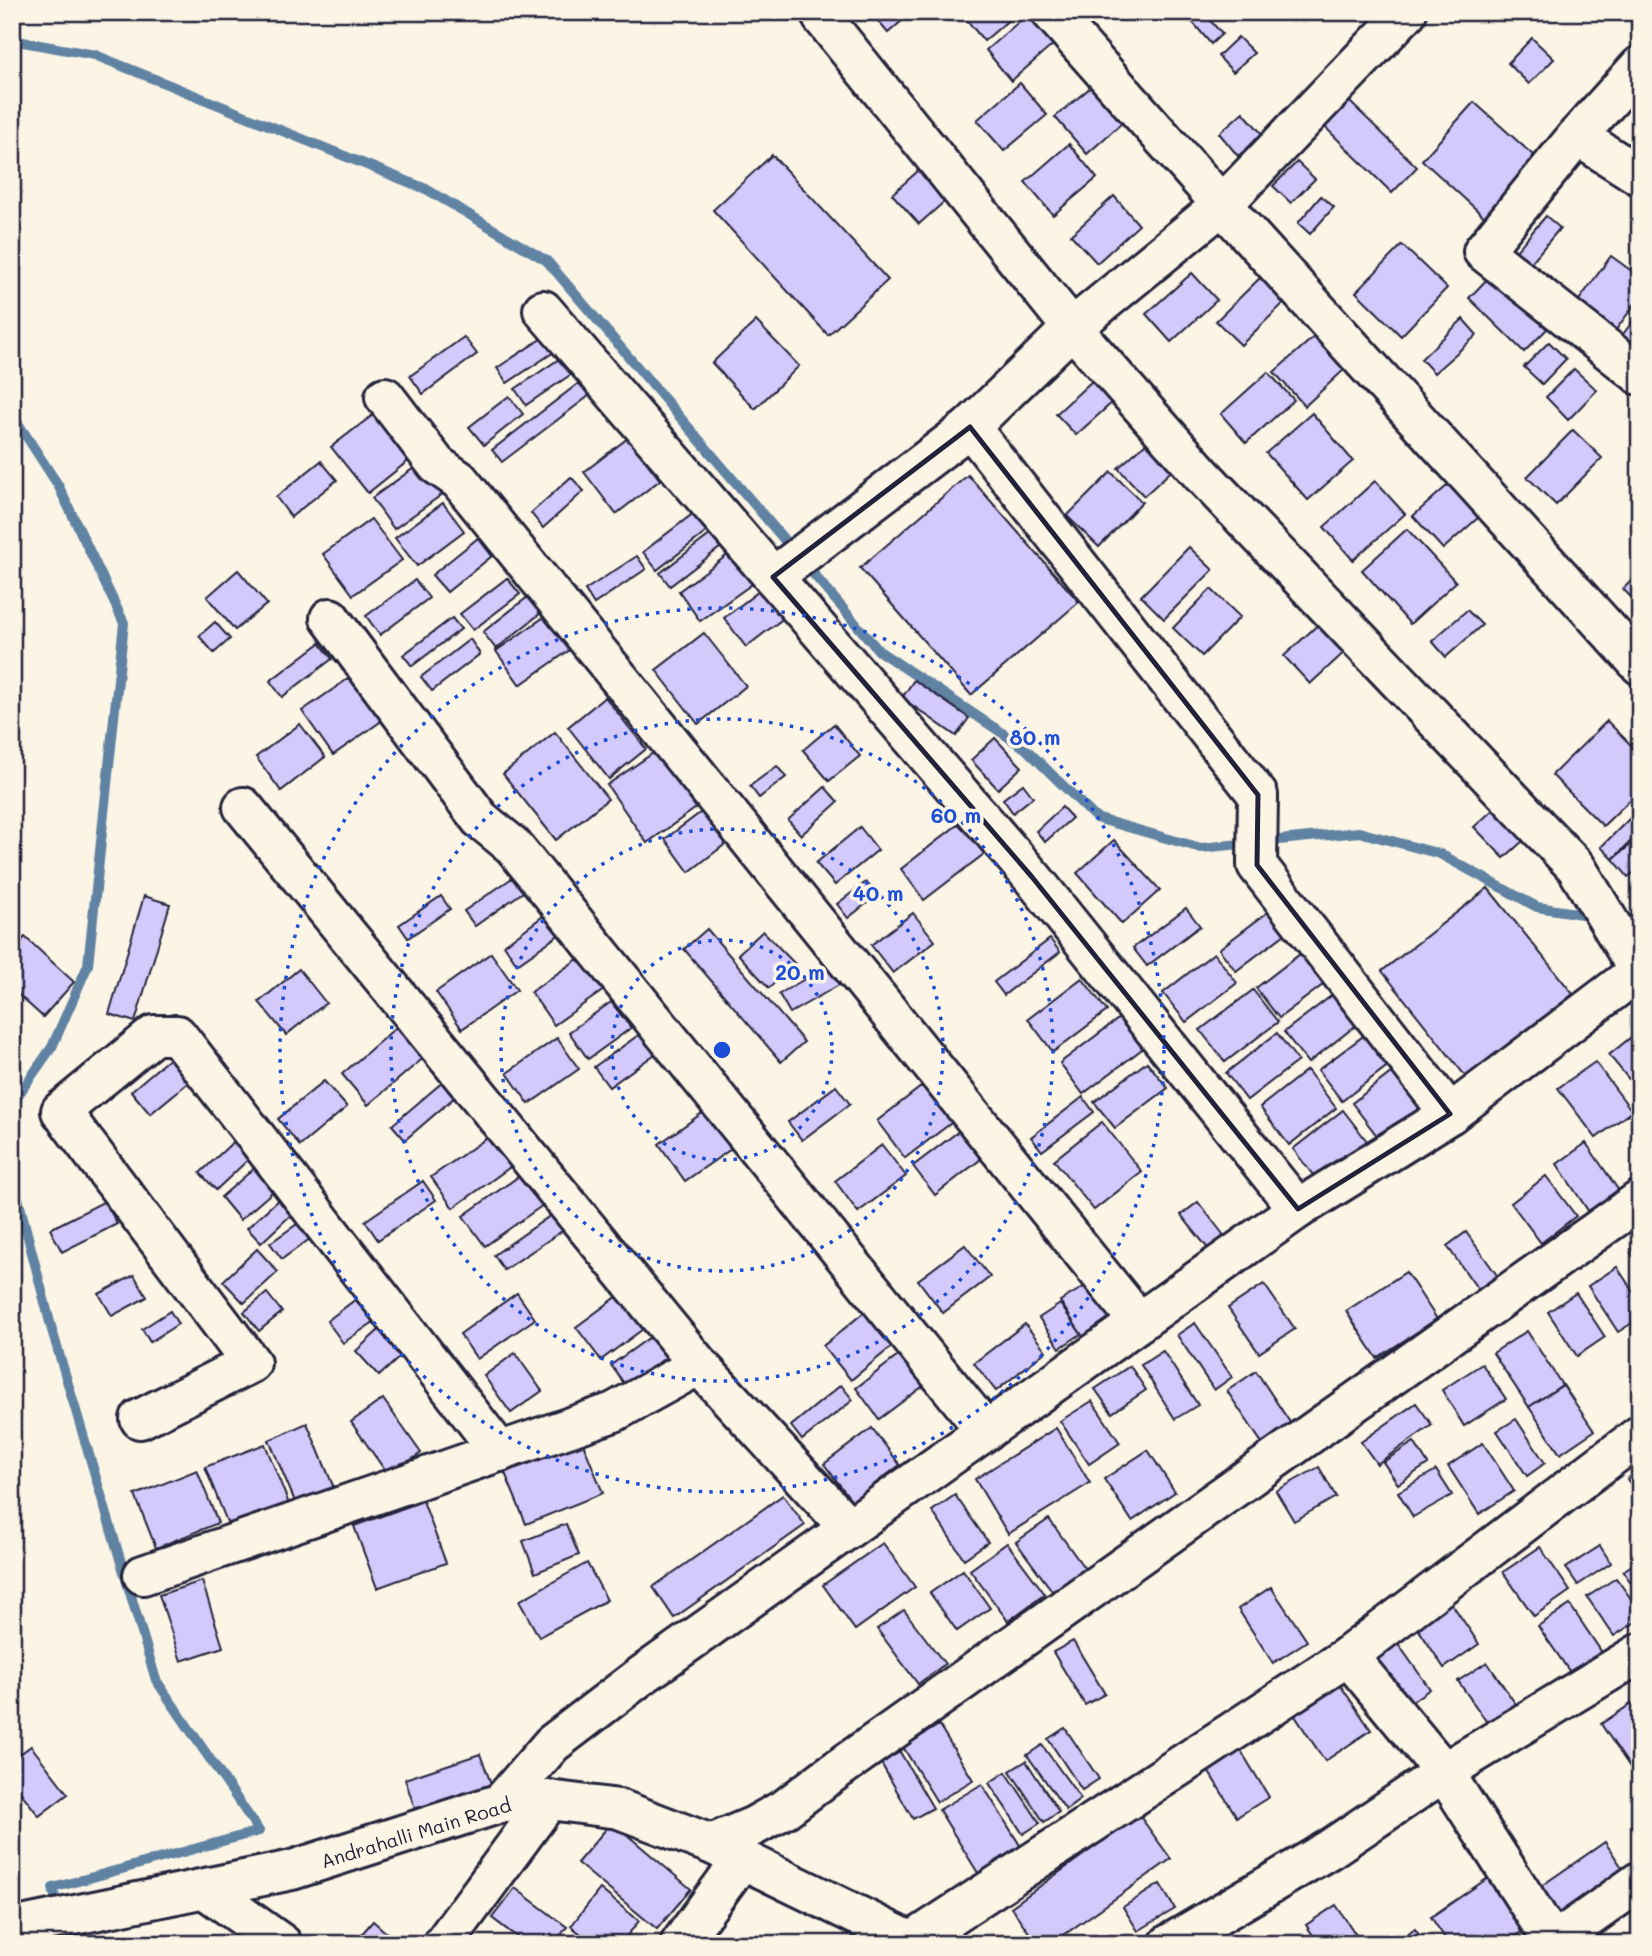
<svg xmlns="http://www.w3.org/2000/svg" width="1652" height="1956" font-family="Mali,sans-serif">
	<rect width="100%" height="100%" fill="#fcf5e5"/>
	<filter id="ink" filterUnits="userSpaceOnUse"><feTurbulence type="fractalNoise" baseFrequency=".0143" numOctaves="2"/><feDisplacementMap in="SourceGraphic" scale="14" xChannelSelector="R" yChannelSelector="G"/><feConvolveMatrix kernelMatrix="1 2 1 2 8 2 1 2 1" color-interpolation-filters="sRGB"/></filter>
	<g filter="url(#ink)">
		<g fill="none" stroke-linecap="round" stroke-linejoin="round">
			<g stroke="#6083a3" stroke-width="10">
				<path d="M12 40 95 55 426 189 547 261 879 651 1025 748 1096 818 1201 848 1359 832 1440 854 1537 907 1595 916"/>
				<path d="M12 414 58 485 124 623 88 965 52 1047 12 1104"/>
				<path d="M1618 920 1640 923"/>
				<path d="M12 1175 52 1330 156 1680 259 1831 53 1888 67 1944"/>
			</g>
		</g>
		<g fill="#d4c9fb" stroke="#22223b" stroke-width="2">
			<path d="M870 12H912L888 33Z"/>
			<path d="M960 12H1018L984 41Z"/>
			<path d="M1030 12H1039L1061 38 1011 81 986 50Z"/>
			<path d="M1184 12H1203L1222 34 1211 44Z"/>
			<path d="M1238 37 1254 53 1233 72 1218 56Z"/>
			<path d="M1532 38 1554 59 1529 84 1508 63Z"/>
			<path d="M1020 83 1047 115 1004 151 977 120Z"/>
			<path d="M1091 87 1122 123 1087 154 1055 117Z"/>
			<path d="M1349 101 1417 167 1392 193 1324 126Z"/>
			<path d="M1474 102 1543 164 1490 222 1422 160Z"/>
			<path d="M1243 112 1263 135 1238 156 1219 133Z"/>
			<path d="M1069 144 1097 178 1053 215 1025 182Z"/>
			<path d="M772 155 888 280 828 335 713 210Z"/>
			<path d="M1297 162 1315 179 1291 203 1273 186Z"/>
			<path d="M926 164 953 194 919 224 892 194Z"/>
			<path d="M1114 196 1139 225 1097 263 1071 235Z"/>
			<path d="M1321 196 1334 207 1310 234 1298 223Z"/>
			<path d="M1546 216 1560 228 1524 271 1509 259Z"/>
			<path d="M1402 245 1447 288 1401 336 1356 292Z"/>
			<path d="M1611 256 1640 277V297L1615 331 1577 303Z"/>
			<path d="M1267 271 1291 296 1241 345 1216 321Z"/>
			<path d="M1192 273 1217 300 1171 342 1146 314Z"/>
			<path d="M1491 275 1547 329 1524 352 1469 298Z"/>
			<path d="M1640 312V352L1620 338Z"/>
			<path d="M1463 319 1477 335 1434 373 1421 359Z"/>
			<path d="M756 321 799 366 755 409 712 363Z"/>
			<path d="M547 335 557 350 507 383 497 368Z"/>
			<path d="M1316 335 1346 368 1305 406 1274 372Z"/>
			<path d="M464 337 477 354 423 394 410 376Z"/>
			<path d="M1549 342 1566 359 1542 384 1524 367Z"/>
			<path d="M568 353 579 369 526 405 515 389Z"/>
			<path d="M1105 369 1125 391 1076 435 1056 414Z"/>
			<path d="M1574 369 1597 390 1568 420 1546 397Z"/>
			<path d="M1268 372 1294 400 1246 443 1221 414Z"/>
			<path d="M588 376 598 389 502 462 492 450Z"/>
			<path d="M509 396 523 414 484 445 469 427Z"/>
			<path d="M382 408 418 453 368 493 331 447Z"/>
			<path d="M1312 413 1353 461 1308 500 1266 453Z"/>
			<path d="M1573 430 1602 458 1556 505 1527 477Z"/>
			<path d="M1155 435 1180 463 1144 496 1118 468Z"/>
			<path d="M628 438 660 480 616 514 584 472Z"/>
			<path d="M321 461 337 480 291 517 276 497Z"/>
			<path d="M421 463 444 493 394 529 372 498Z"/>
			<path d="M1111 472 1142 502 1099 547 1067 516Z"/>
			<path d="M968 475 1079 602 971 695 860 568Z"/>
			<path d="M1458 476 1488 509 1443 549 1413 516Z"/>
			<path d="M571 477 584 491 543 528 531 513Z"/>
			<path d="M1375 481 1405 514 1353 560 1324 527Z"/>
			<path d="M443 503 464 531 417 566 395 538Z"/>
			<path d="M699 509 713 527 657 570 643 552Z"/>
			<path d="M371 519 402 560 353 595 323 554Z"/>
			<path d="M1407 529 1456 582 1410 624 1362 570Z"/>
			<path d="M715 531 725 544 670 586 660 573Z"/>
			<path d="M478 538 492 556 447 592 432 575Z"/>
			<path d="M1189 547 1213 570 1164 619 1141 596Z"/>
			<path d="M733 551 755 582 700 621 679 591Z"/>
			<path d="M637 556 646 569 594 604 585 590Z"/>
			<path d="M238 570 267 604 235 630 207 597Z"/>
			<path d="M1640 572V606L1623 589Z"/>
			<path d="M507 578 520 594 473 630 460 614Z"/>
			<path d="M415 580 429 598 380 635 366 616Z"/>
			<path d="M763 588 785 617 746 647 724 618Z"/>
			<path d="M1211 589 1240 617 1202 656 1173 628Z"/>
			<path d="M529 596 542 612 496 649 483 632Z"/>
			<path d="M1467 610 1482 625 1446 657 1432 641Z"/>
			<path d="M547 615 571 649 520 685 496 651Z"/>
			<path d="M452 618 461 629 412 666 403 655Z"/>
			<path d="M1323 620 1349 648 1310 684 1284 656Z"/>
			<path d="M215 622 230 639 214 653 199 636Z"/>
			<path d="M704 633 746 686 698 724 656 670Z"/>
			<path d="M470 639 480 654 432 691 421 677Z"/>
			<path d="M320 643 332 659 282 697 270 681Z"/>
			<path d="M352 676 383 720 333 755 302 711Z"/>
			<path d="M914 680 969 718 956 736 902 698Z"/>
			<path d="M605 697 646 749 609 779 568 727Z"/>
			<path d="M1607 721 1640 754V790L1603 826 1552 775Z"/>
			<path d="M300 724 325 757 281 791 256 757Z"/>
			<path d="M834 724 860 756 829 781 803 750Z"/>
			<path d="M555 732 608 799 556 840 503 774Z"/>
			<path d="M995 738 1022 767 998 789 971 760Z"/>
			<path d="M656 751 696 808 647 843 607 785Z"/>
			<path d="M777 766 786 777 759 798 750 786Z"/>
			<path d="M1023 784 1033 797 1013 813 1003 799Z"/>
			<path d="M825 787 838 802 801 835 788 820Z"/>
			<path d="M1505 799 1534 831 1504 858 1474 827Z"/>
			<path d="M1062 807 1072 818 1045 842 1036 831Z"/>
			<path d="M1640 808V832L1613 859 1601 847Z"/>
			<path d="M704 810 728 842 689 872 665 839Z"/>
			<path d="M961 822 984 854 924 900 901 869Z"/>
			<path d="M860 827 878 850 835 885 816 863Z"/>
			<path d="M1640 837V868L1628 877 1613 859Z"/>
			<path d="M1114 840 1160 890 1122 924 1077 873Z"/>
			<path d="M512 878 523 892 475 926 464 911Z"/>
			<path d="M866 882 877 895 848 918 837 904Z"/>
			<path d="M1488 888 1573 994 1467 1078 1382 971Z"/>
			<path d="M144 896 170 904 135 1022 109 1014Z"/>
			<path d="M441 896 450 909 408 938 399 925Z"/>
			<path d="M1186 908 1200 926 1147 966 1133 948Z"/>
			<path d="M1272 909 1289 931 1236 971 1219 949Z"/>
			<path d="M913 913 935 941 893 973 871 945Z"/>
			<path d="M546 914 560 934 517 964 504 945Z"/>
			<path d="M707 929 804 1042 781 1062 684 949Z"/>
			<path d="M763 931 795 964 769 988 738 954Z"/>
			<path d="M25 937 74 982 43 1017 12 989V951Z"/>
			<path d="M1050 939 1060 952 1004 995 994 982Z"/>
			<path d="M491 953 517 990 462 1029 436 992Z"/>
			<path d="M1214 953 1237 983 1186 1022 1163 993Z"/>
			<path d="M585 954 608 987 554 1025 531 992Z"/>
			<path d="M1300 954 1324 984 1279 1018 1256 988Z"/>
			<path d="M827 966 839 985 790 1013 779 994Z"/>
			<path d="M299 969 326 1003 286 1035 259 1002Z"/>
			<path d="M1082 978 1107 1011 1053 1052 1028 1019Z"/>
			<path d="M1253 990 1278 1022 1225 1062 1200 1030Z"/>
			<path d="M1335 993 1359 1023 1308 1063 1284 1032Z"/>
			<path d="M611 1002 631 1028 588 1059 569 1032Z"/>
			<path d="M1122 1016 1146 1046 1083 1094 1060 1063Z"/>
			<path d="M400 1024 427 1055 368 1105 342 1074Z"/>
			<path d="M1277 1033 1298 1061 1247 1100 1226 1073Z"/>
			<path d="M640 1034 655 1054 609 1087 594 1067Z"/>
			<path d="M1366 1034 1390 1064 1342 1101 1318 1070Z"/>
			<path d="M1635 1034 1640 1040V1093L1609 1055Z"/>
			<path d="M557 1038 579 1069 529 1104 507 1073Z"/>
			<path d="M171 1057 190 1081 150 1114 131 1091Z"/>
			<path d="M1147 1062 1168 1088 1115 1128 1094 1102Z"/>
			<path d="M1595 1062 1632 1111 1596 1138 1558 1088Z"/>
			<path d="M1396 1069 1425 1107 1381 1141 1352 1103Z"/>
			<path d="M1307 1070 1336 1108 1289 1145 1260 1107Z"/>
			<path d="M451 1075 463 1090 405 1140 392 1125Z"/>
			<path d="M324 1081 347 1107 300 1146 278 1119Z"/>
			<path d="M926 1083 955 1120 905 1158 877 1121Z"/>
			<path d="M836 1086 850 1104 802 1140 788 1122Z"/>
			<path d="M1083 1097 1094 1112 1042 1151 1031 1137Z"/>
			<path d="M1343 1110 1370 1145 1320 1184 1293 1149Z"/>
			<path d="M705 1111 731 1149 685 1181 659 1144Z"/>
			<path d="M1102 1122 1142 1172 1094 1210 1054 1160Z"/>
			<path d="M959 1131 981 1159 935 1195 913 1166Z"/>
			<path d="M491 1135 513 1165 453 1208 431 1177Z"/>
			<path d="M235 1140 251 1157 216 1190 200 1173Z"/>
			<path d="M1586 1143 1619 1191 1589 1212 1557 1164Z"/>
			<path d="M882 1145 906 1176 858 1212 835 1181Z"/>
			<path d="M258 1165 277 1188 240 1220 221 1197Z"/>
			<path d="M522 1174 543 1205 485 1246 463 1216Z"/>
			<path d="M1546 1176 1576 1216 1541 1243 1511 1203Z"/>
			<path d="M423 1181 436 1200 378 1240 365 1221Z"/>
			<path d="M280 1198 293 1213 261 1243 247 1228Z"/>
			<path d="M105 1201 117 1224 62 1252 50 1229Z"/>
			<path d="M1198 1202 1226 1238 1210 1251 1181 1215Z"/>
			<path d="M557 1211 568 1227 504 1270 494 1255Z"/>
			<path d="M303 1220 314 1236 282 1259 270 1243Z"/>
			<path d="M1466 1232 1499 1278 1480 1292 1447 1246Z"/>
			<path d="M965 1245 990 1277 943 1313 918 1280Z"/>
			<path d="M1640 1247V1266L1631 1253Z"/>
			<path d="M257 1249 278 1272 244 1303 223 1281Z"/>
			<path d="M1617 1267 1640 1302V1318L1618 1332 1588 1286Z"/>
			<path d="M1406 1272 1437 1319 1377 1358 1346 1311Z"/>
			<path d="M134 1275 147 1297 112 1316 99 1294Z"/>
			<path d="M1092 1282 1114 1317 1083 1337 1060 1301Z"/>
			<path d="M1264 1284 1295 1329 1259 1353 1228 1308Z"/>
			<path d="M267 1293 282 1312 259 1331 244 1312Z"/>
			<path d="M364 1293 381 1317 343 1343 327 1321Z"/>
			<path d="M517 1293 535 1319 477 1359 460 1334Z"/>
			<path d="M1576 1293 1605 1337 1577 1356 1548 1312Z"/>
			<path d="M618 1296 643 1329 601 1360 576 1327Z"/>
			<path d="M1060 1304 1081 1334 1060 1348 1039 1318Z"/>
			<path d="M873 1305 901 1339 851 1380 823 1346Z"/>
			<path d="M170 1311 178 1324 150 1342 142 1329Z"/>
			<path d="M1195 1323 1232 1377 1214 1390 1177 1335Z"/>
			<path d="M1025 1324 1046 1351 996 1391 974 1363Z"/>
			<path d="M379 1330 402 1355 379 1376 356 1351Z"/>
			<path d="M1527 1331 1562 1385 1529 1407 1493 1353Z"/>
			<path d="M653 1335 668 1356 626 1386 611 1365Z"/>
			<path d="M906 1350 930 1381 879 1419 856 1388Z"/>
			<path d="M1163 1351 1198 1405 1175 1419 1141 1365Z"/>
			<path d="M515 1353 542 1391 511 1413 484 1376Z"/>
			<path d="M1482 1364 1506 1399 1464 1426 1442 1390Z"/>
			<path d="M1130 1366 1146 1390 1112 1413 1095 1389Z"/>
			<path d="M1256 1371 1291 1424 1262 1443 1227 1391Z"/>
			<path d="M841 1385 853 1400 802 1440 791 1426Z"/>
			<path d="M1563 1385 1594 1431 1560 1454 1529 1407Z"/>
			<path d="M383 1399 421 1453 389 1476 351 1422Z"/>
			<path d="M1092 1401 1120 1443 1089 1464 1060 1421Z"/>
			<path d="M1416 1403 1432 1425 1377 1464 1361 1442Z"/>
			<path d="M1516 1419 1545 1463 1527 1476 1497 1431Z"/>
			<path d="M307 1423 334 1488 296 1504 269 1440Z"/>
			<path d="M872 1428 900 1465 852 1501 824 1464Z"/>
			<path d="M1056 1428 1090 1483 1008 1534 975 1479Z"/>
			<path d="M580 1436 603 1493 526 1524 503 1468Z"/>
			<path d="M1414 1442 1428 1464 1398 1484 1383 1462Z"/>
			<path d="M1483 1443 1514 1491 1479 1514 1448 1466Z"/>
			<path d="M265 1444 291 1509 231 1532 205 1467Z"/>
			<path d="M1148 1450 1175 1492 1132 1521 1104 1479Z"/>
			<path d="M1319 1467 1336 1497 1294 1521 1276 1491Z"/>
			<path d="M197 1470 218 1523 156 1548 135 1495Z"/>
			<path d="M1436 1470 1452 1495 1413 1517 1398 1492Z"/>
			<path d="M1640 1470V1498L1627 1479Z"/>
			<path d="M783 1495 805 1525 674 1618 653 1587Z"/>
			<path d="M955 1495 988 1542 964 1559 932 1511Z"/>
			<path d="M423 1501 446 1563 377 1588 354 1526Z"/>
			<path d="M1049 1519 1085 1569 1053 1592 1016 1542Z"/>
			<path d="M566 1524 579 1555 535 1573 523 1541Z"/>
			<path d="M883 1543 915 1587 855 1630 823 1585Z"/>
			<path d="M1007 1543 1045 1594 1008 1621 970 1570Z"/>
			<path d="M1600 1546 1611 1563 1578 1585 1566 1568Z"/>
			<path d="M1540 1547 1570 1591 1534 1616 1503 1572Z"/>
			<path d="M1640 1560V1596L1623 1571Z"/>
			<path d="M587 1563 607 1600 539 1637 519 1601Z"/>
			<path d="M963 1570 990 1608 957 1631 930 1593Z"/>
			<path d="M1616 1578 1640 1611V1619L1614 1636 1587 1597Z"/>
			<path d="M202 1581 223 1647 181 1661 159 1595Z"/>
			<path d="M1271 1587 1307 1641 1273 1663 1238 1609Z"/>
			<path d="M1450 1601 1479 1644 1444 1668 1415 1624Z"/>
			<path d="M1570 1605 1603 1654 1572 1675 1538 1626Z"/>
			<path d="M904 1610 945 1664 918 1684 877 1629Z"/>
			<path d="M1394 1638 1430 1689 1408 1704 1372 1653Z"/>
			<path d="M1073 1641 1105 1694 1085 1705 1053 1652Z"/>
			<path d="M1487 1662 1519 1709 1491 1728 1458 1681Z"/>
			<path d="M1336 1679 1371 1730 1325 1761 1291 1710Z"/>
			<path d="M1631 1704 1640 1717V1760L1630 1767 1601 1724Z"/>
			<path d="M939 1725 973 1780 937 1802 903 1747Z"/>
			<path d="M1065 1728 1099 1779 1082 1790 1048 1739Z"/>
			<path d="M1042 1745 1081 1799 1066 1810 1027 1755Z"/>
			<path d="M31 1746 68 1794 39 1816 12 1781V1760Z"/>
			<path d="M1238 1746 1269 1797 1237 1817 1205 1766Z"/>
			<path d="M900 1752 933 1808 913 1819 881 1763Z"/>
			<path d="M480 1754 493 1789 417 1815 405 1779Z"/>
			<path d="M1026 1761 1059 1812 1044 1822 1010 1771Z"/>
			<path d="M1006 1772 1040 1823 1023 1834 989 1783Z"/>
			<path d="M982 1784 1021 1847 978 1873 939 1810Z"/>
			<path d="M1139 1815 1171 1859 1051 1944H1037L1011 1907Z"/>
			<path d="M612 1822 691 1889 657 1929 577 1863Z"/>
			<path d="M1605 1842 1625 1872 1555 1921 1534 1891Z"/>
			<path d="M1494 1874 1530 1926 1503 1944H1449L1431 1917Z"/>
			<path d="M1160 1884 1175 1909 1138 1931 1123 1907Z"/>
			<path d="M515 1888 567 1927 554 1944H526L492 1918Z"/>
			<path d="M600 1889 639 1921 626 1937 635 1944H593L571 1926Z"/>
			<path d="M1336 1905 1362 1944H1319L1306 1925Z"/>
			<path d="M373 1921 399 1944H353Z"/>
			<path d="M1415 1929 1425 1944H1394Z"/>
		</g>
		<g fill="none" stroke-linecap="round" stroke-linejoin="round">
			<defs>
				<g id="street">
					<path d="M1407 12 1222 205 1640 665"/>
					<path d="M822 17 1072 328 1222 205 1051 12"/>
					<path d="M1640 66 1577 136 1483 251 1640 375"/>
					<path d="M1577 136 1640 176"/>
					<path d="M543 310 1032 877 1298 1209"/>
					<path d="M385 397 437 465 459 480 1139 1322"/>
					<path d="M970 427 1258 795 1257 865 1450 1114"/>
					<path d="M773 577 970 427 1072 328 1203 476 1576 867 1640 973"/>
					<path d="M330 618 480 819 513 846 986 1431"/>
					<path d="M243 807 699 1365 849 1528"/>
					<path d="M140 1419 251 1363 61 1111 154 1035H177L500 1452"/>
					<path d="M143 1575 614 1412 699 1365"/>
					<path d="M1348 1656 1444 1772 1553 1942"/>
					<path d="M501 1803 552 1744 641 1676 1298 1209 1450 1114 1640 970"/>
					<path d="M711 1844 754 1826 786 1808 824 1779 1640 1200"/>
					<path d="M205 1889 282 1944"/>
					<path d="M443 1944 549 1800"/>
					<path d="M680 1944 743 1858"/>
					<path d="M908 1944 1348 1656 1640 1435"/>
					<path d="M1169 1944 1330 1849 1444 1772 1640 1653"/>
				</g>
				<g id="secondary">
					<path d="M12 1928 292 1870 501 1803 549 1800 619 1809 711 1844 910 1941 922 1944"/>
					<path d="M1551 1944 1640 1881"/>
				</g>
			</defs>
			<use href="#street" stroke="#22223b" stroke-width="44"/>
			<use href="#secondary" stroke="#22223b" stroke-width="44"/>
			<use href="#street" stroke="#fcf5e5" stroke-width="38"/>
			<use href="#secondary" stroke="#fcf5e5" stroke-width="38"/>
		</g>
	</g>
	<path fill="none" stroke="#22223b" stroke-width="5" stroke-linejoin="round" d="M970 427 1258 795 1257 865 1450 1114 1298 1209 1032 877 773 577Z"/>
	<g fill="none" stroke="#1d4ed8" stroke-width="3.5" stroke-dasharray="3.5 7">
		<circle cx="722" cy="1050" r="110"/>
		<circle cx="722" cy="1050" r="221"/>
		<circle cx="722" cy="1050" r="331"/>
		<circle cx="722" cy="1050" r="442"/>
	</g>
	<g text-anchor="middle" stroke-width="7" stroke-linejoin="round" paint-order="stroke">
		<g font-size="19" fill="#22223b" stroke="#fcf5e5">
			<text transform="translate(416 1833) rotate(-17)" y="7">Andrahalli Main Road</text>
		</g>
	</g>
	<circle cx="722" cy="1050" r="10" fill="#1d4ed8" stroke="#fcf5e5" stroke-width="3.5"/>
	<g font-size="21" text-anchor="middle" font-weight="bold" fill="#1d4ed8" stroke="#fcf5e5" stroke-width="7" stroke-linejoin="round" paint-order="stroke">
		<text x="1035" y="745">80 m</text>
		<text x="956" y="823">60 m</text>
		<text x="878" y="901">40 m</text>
		<text x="800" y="980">20 m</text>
	</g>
	<rect width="1652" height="1956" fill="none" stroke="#fcf5e5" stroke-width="42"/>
	<rect x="21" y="21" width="1610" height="1914" fill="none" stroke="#22223b" stroke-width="2.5" filter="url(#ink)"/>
</svg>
